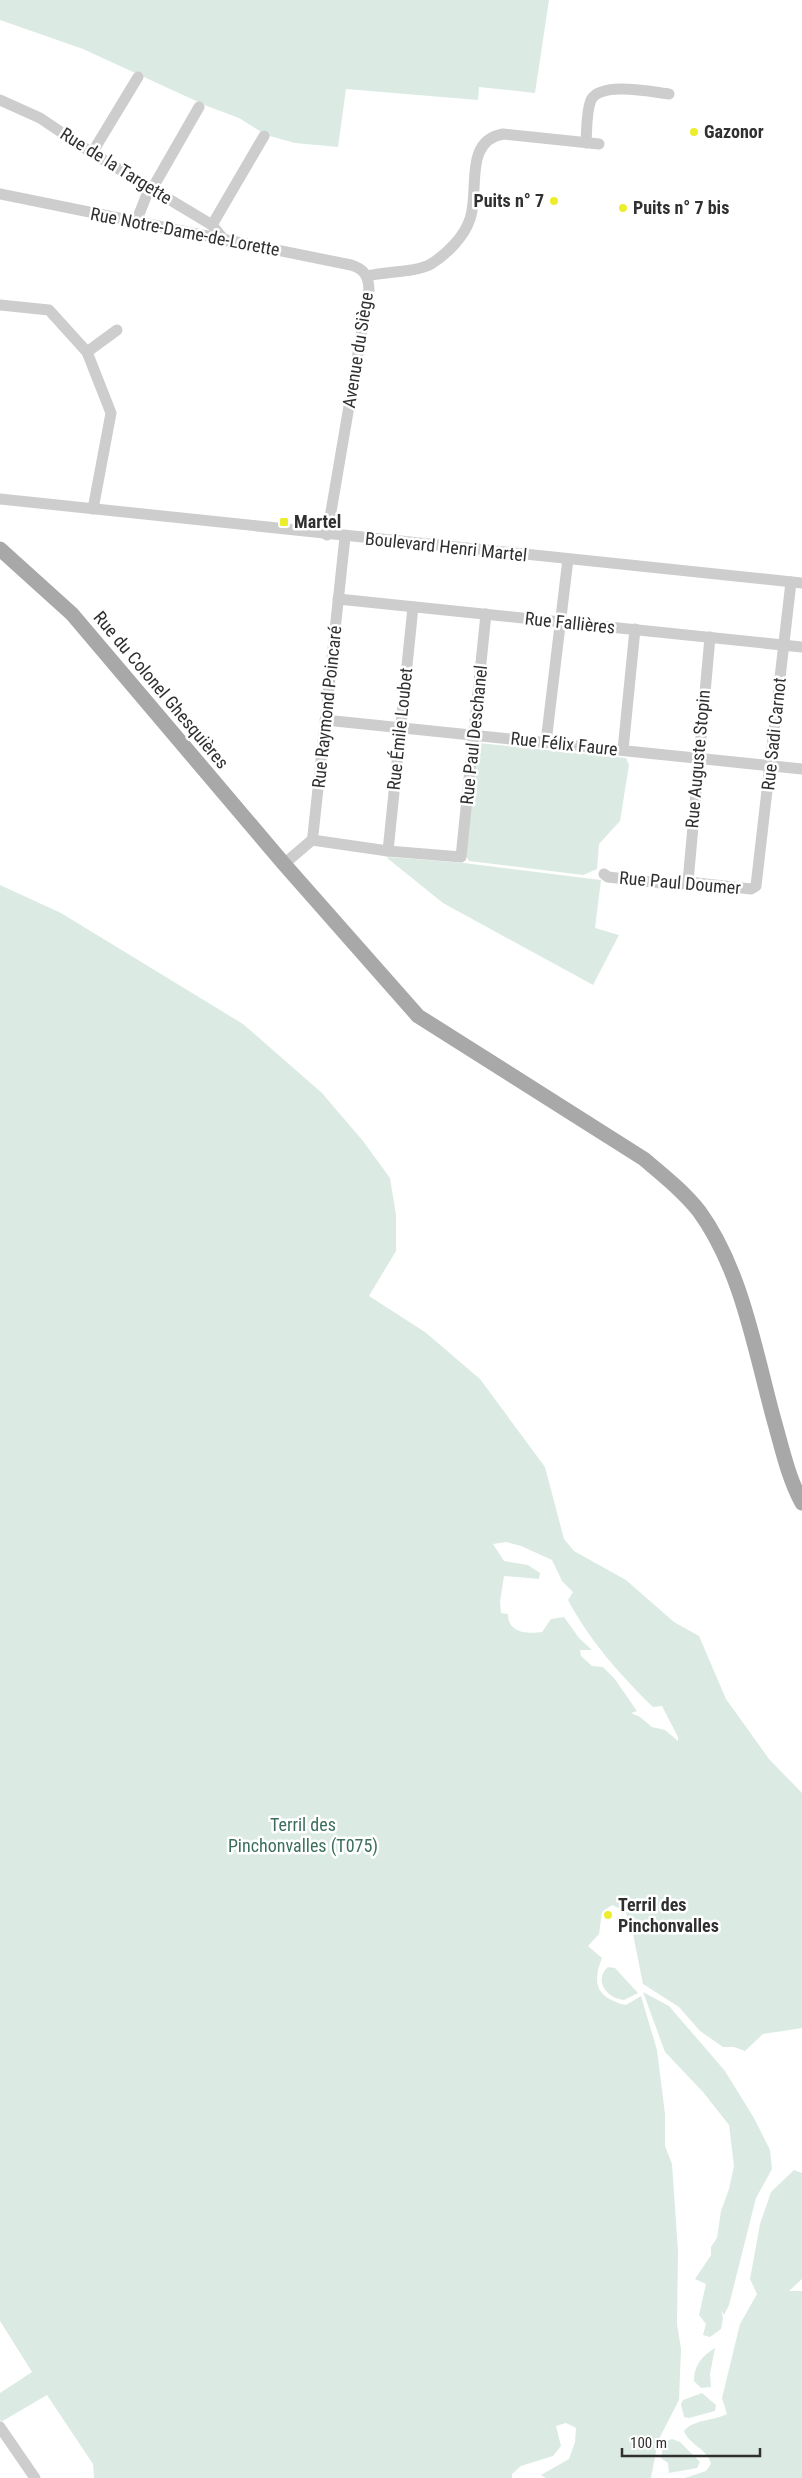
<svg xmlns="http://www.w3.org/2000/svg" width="802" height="2478" font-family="'Roboto Condensed',sans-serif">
	<rect width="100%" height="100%" fill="#fff"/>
	<g fill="#dbebe4" fill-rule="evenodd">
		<path d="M0 0H549L535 93 479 87 478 100 346 89 338 147 295 143 266 135 239 118 207 106 83 49 0 20Z"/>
		<path d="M479 743 626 758 629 765 620 821 599 844 597 869 583 875 469 861 465 855Z"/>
		<path d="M389 857 464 863 601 880 595 928 619 935 593 985 443 903 387 858Z"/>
		<path d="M0 885 61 913 243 1024 322 1093 363 1141 390 1178 396 1215V1251L369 1296 425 1332 480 1379 545 1467 564 1539 574 1551 626 1580 674 1622 699 1636 726 1699 769 1759 802 1793V2028L763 2034 745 2051 734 2047H723L700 2031 679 2007 643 1984 631 1924 625 1911 612 1905 602 1912 599 1934 588 1946 602 1958C591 1985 598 1998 626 2005L641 1996 657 2050 665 2114V2146L672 2164 678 2251 677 2324 681 2349 679 2400 658 2441 651 2478H546L541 2475 569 2459 575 2442 576 2428 566 2423 556 2426 561 2446 553 2456 521 2466 512 2474V2478H94L93 2464 47 2395 1 2422 0 2419V2393L32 2372 0 2321ZM506 1542 521 1546 552 1560 562 1581 573 1592 568 1600C589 1640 621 1676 653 1707L662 1706 678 1737V1741L665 1730 652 1727 640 1717 631 1713 637 1711 614 1678 603 1667 592 1666 581 1656 580 1650H592L579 1638 564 1617 551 1619 542 1632C527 1634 508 1633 508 1614L501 1613 500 1602 504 1576 539 1579 540 1573 528 1565 504 1561 493 1544Z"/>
		<path d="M608 1967 615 1968 638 1993 624 2000C607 1999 593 1980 608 1967Z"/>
		<path d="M643 1992 669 2006 725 2071 754 2118 770 2150 772 2169 756 2198 729 2305 724 2315 721 2310 723 2318 721 2329 710 2337 703 2335 706 2324 699 2315 706 2284 695 2279 711 2255V2247L717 2238 721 2211 729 2189 734 2166 729 2125 703 2092 665 2052Z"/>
		<path d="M794 2170 802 2173V2279L789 2291H802V2478H685L706 2471 711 2464C708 2449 689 2445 684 2431 694 2419 713 2421 727 2414L722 2398 740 2324 757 2294 750 2279 760 2224 771 2192Z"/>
		<path d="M715 2348 710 2374 711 2387 701 2388 694 2381C694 2365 702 2356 715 2348Z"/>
		<path d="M702 2393 716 2405 715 2411 689 2418 684 2417 681 2404 683 2400Z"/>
		<path d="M672 2439 680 2442 700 2462 697 2468 669 2473 668 2463 661 2458 664 2442Z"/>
	</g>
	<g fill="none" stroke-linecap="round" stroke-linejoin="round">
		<g stroke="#cdcdcd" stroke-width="11">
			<path d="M0 100 40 118 92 153 212 225 225 241"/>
			<path d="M586 143C587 129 586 112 591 100 601 81 652 92 669 94"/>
			<path d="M92 153 138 77"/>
			<path d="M0 194 351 265C364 269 368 275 369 289L327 535"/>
			<path d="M136 222 147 194 152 189 199 107"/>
			<path d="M212 225 264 136"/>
			<path d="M367 276C386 271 415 273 431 264 447 254 464 237 470 219 480 191 463 141 503 134L599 144"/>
			<path d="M0 305 49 310 87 352 111 413 93 509"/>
			<path d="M87 352 117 330"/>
			<path d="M0 499 802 583"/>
			<path d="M338 599 802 647"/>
			<path d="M325 720 802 769"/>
			<path d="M546 742 568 559"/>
			<path d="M623 750 635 629"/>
			<path d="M312 840 388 851 461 857 486 614"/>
			<path d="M388 851 413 607"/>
			<path d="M284 864 312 840 313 835 345 537"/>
			<path d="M604 874 608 877 678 885 688 882 751 889 756 886 791 582"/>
			<path d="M688 882 710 637"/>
			<path d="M0 2427 35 2478"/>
		</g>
		<path stroke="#a8a8a8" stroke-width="15" d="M0 549 72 614 284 864 418 1016 644 1159C663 1175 683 1191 699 1211 742 1270 755 1351 774 1420 782 1448 788 1477 802 1503"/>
	</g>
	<g fill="#ecee2b" stroke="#fff" stroke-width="2">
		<circle cx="694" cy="132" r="5"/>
		<circle cx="554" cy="201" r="5"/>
		<circle cx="623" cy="208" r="5"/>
		<rect x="279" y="517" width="10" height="10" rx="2.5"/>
		<circle cx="608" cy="1915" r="5"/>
	</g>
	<g text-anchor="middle" stroke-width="5" stroke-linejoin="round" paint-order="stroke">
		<g font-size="18" font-weight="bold" fill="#303030" stroke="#fff" text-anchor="start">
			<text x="704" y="138">Gazonor</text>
			<text x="544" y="207" text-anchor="end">Puits n° 7</text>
			<text x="633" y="214">Puits n° 7 bis</text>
			<text x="294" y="528">Martel</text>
			<text x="618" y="1911">Terril des<tspan x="618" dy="21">Pinchonvalles</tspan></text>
		</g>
		<g font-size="18" fill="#303030" stroke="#fff">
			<text transform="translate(116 166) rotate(32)" y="6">Rue de la Targette</text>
			<text transform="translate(185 232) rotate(11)" y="6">Rue Notre-Dame-de-Lorette</text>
			<text transform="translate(358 350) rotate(-81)" y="6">Avenue du Siège</text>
			<text transform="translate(446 547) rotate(6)" y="6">Boulevard Henri Martel</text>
			<text transform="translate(570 623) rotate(6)" y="6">Rue Fallières</text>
			<text transform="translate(161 690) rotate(50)" y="6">Rue du Colonel Ghesquières</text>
			<text transform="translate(327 707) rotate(-84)" y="6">Rue Raymond Poincaré</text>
			<text transform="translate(400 729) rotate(-84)" y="6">Rue Émile Loubet</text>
			<text transform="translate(774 734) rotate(-84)" y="6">Rue Sadi Carnot</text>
			<text transform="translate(474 735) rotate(-84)" y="6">Rue Paul Deschanel</text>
			<text transform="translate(564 744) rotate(6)" y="6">Rue Félix Faure</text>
			<text transform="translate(698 759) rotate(-85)" y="6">Rue Auguste Stopin</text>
			<text transform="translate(680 883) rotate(5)" y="6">Rue Paul Doumer</text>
		</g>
		<g font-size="18" fill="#3b6f5b" stroke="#fff">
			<text x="303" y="1831">Terril des<tspan x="303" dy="21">Pinchonvalles (T075)</tspan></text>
		</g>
	</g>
	<path d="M622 2448v8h138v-8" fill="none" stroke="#303030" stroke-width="2.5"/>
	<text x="630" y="2448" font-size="15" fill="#303030" stroke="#ffffff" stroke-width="4" paint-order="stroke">100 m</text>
</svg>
